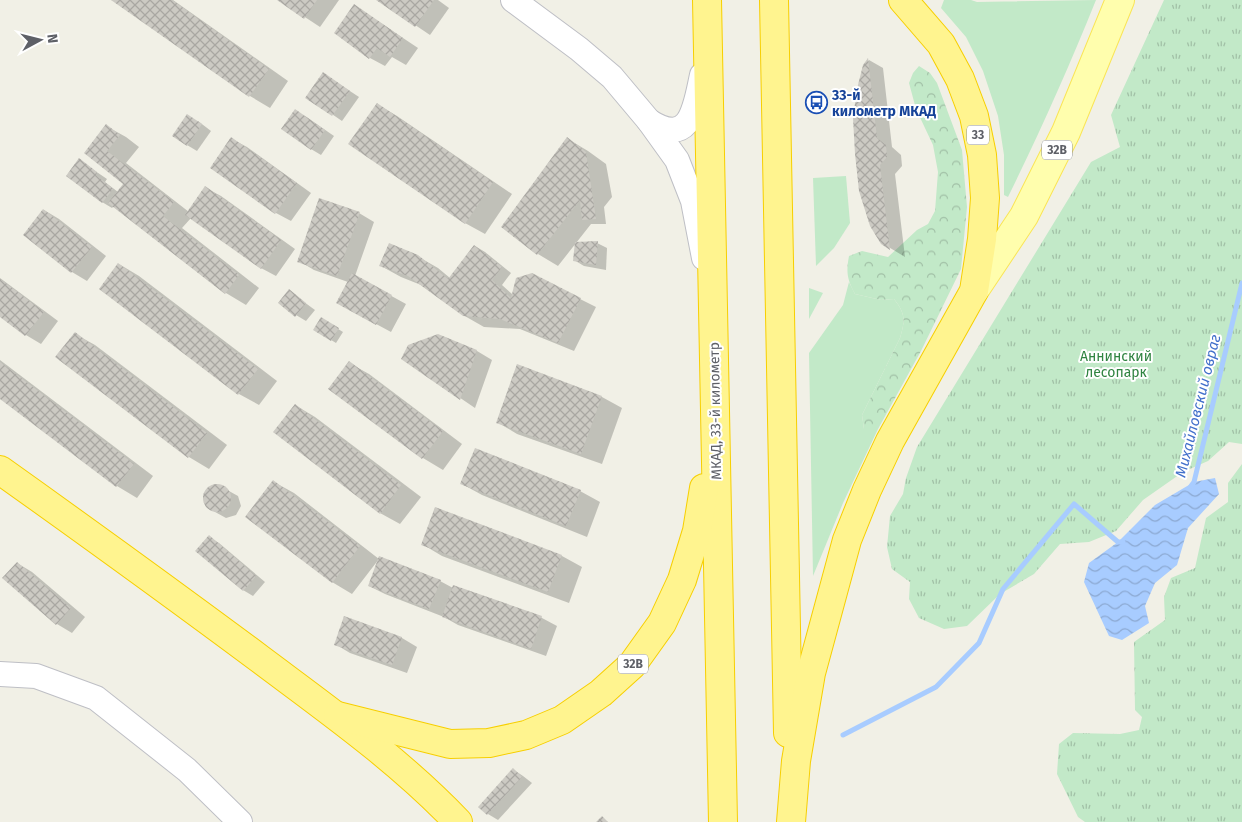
<svg xmlns="http://www.w3.org/2000/svg" width="1242" height="822" font-family="'Fira Sans',sans-serif">
	<defs>
		<pattern id="forest-crowns" width="20" height="18" patternUnits="userSpaceOnUse" patternTransform="scale(1.25)"><rect width="20" height="18" fill="#c2e9c8"/><path d="M2 6a3 3 0 1 1 6 0M12 15a3 3 0 1 1 6 0" fill="none" stroke="#a1c0a6"/></pattern>
		<pattern id="park-tufts" width="24" height="20" patternUnits="userSpaceOnUse" patternTransform="scale(1.25)"><rect width="24" height="20" fill="#c2e9c8"/><path d="M3 7l-1-3M5 7V3M7 7l1-3M15 17l-1-3M17 17v-4M19 17l1-3" fill="none" stroke="#a1c0a6"/></pattern>
		<pattern id="water-waves" width="16" height="10" patternUnits="userSpaceOnUse" patternTransform="scale(1.25)"><rect width="16" height="10" fill="#a8ccff"/><path d="M0 5q4-4 8 0t8 0" fill="none" stroke="#8ca9d2"/></pattern>
		<pattern id="building-cross-hatch" width="8" height="8" patternUnits="userSpaceOnUse" patternTransform="scale(1.25)"><rect width="8" height="8" fill="#cccac3"/><path d="M0 0l8 8M0 8l8-8" fill="none" stroke="#a9a7a2"/></pattern>
	</defs>
	<rect width="100%" height="100%" fill="#f1f0e6"/>
	<g fill="#c2e9c8">
		<path d="M944 0H971L977 2 1096 0C1069 67 1040 132 1008 197L1004 195V155L998 116 983 71 966 37 941 8Z"/>
		<path d="M846 176 850 223 834 248 816 266 813 178Z"/>
		<path d="M849 282 855 294 881 300 894 299C906 314 905 321 900 338L862 415 864 429H878L843 503 813 576 809 353 843 305Z"/>
		<path d="M809 288 823 293 809 319Z"/>
	</g>
	<path fill="url(#forest-crowns)" d="M919 66 930 73 937 83 962 150 967 207 961 269 921 351 878 429H864L862 415 900 338C905 321 906 314 894 299L881 300 855 294C847 279 846 272 849 256L862 251 888 257 917 230 928 224 935 211 938 172 933 145 916 109 909 83 913 73Z"/>
	<g fill="url(#park-tufts)">
		<path d="M1164 0H1242V444L1229 442 1208 461 1183 472 1143 500 1116 531 1089 542 1060 544 1034 574 1000 594 967 626 944 629 919 618 909 599 910 582 892 569 887 547 890 516 903 494 906 478 917 447 1091 162 1120 147 1111 115Z"/>
		<path d="M1242 464V822H1085L1078 817 1057 774 1059 744 1073 733 1120 734 1139 730 1142 717 1135 710 1134 642 1165 620 1164 597 1171 578 1195 568 1206 518 1228 502V483Z"/>
	</g>
	<path fill="url(#water-waves)" d="M1215 478 1219 494 1188 528 1177 565 1155 583 1145 606 1149 623 1122 640 1109 636 1084 582 1089 563 1118 542 1155 505 1194 482Z"/>
	<g fill="#0003">
		<path d="M113 0H173L288 81 270 108 250 96Z"/>
		<path d="M279 0H339L320 27Z"/>
		<path d="M378 0H438L449 8 430 35Z"/>
		<path d="M355 6 418 48 406 65 392 57 385 66 370 58Z"/>
		<path d="M869 60 883 68 892 147 901 155 902 166 895 174 905 257 882 243 865 65Z"/>
		<path d="M324 74 359 97 342 121 307 97Z"/>
		<path d="M377 104 397 116 512 194 485 234 465 223Z"/>
		<path d="M305 116 334 136 321 155 311 149Z"/>
		<path d="M198 121 211 131 197 151 187 145Z"/>
		<path d="M106 126 126 137 139 147 126 163 189 212 206 188 221 196 295 249 276 276 261 268 191 218 182 228 259 288 246 305 226 293 114 206 112 208 102 202 79 160 107 179 105 182 118 192 125 184 85 153Z"/>
		<path d="M232 139 247 147 311 193 291 221 276 213 212 167Z"/>
		<path d="M568 139 588 151 606 164 612 197 604 207 606 224H591L558 266 538 254Z"/>
		<path d="M44 210 59 219 106 256 87 281 72 272 24 235Z"/>
		<path d="M359 213 374 222 355 276 406 304 391 332 352 311 348 282 314 270 299 261Z"/>
		<path d="M597 243 607 248 606 270 584 266 574 260Z"/>
		<path d="M475 246 485 252 511 273 502 285 512 294 532 275 596 307 574 351 520 329 484 327 463 315 421 285 401 277 381 266 417 256 438 268 450 278Z"/>
		<path d="M119 264 139 276 277 381 259 405 239 394Z"/>
		<path d="M0 278 58 321 41 344 26 335 0 315Z"/>
		<path d="M289 291 315 310 306 321 296 315Z"/>
		<path d="M322 319 343 332 336 343 315 330Z"/>
		<path d="M75 334 95 345 227 445 209 469 189 457 57 357Z"/>
		<path d="M438 336 477 351 492 360 475 408 403 359Z"/>
		<path d="M0 360 153 476 137 498 117 486 0 398Z"/>
		<path d="M349 363 369 374 462 444 443 470 423 458 330 389Z"/>
		<path d="M517 366 602 397 622 408 602 464 517 434 497 422Z"/>
		<path d="M295 405 315 417 421 497 400 524 380 513Z"/>
		<path d="M274 482 294 493 379 559 440 581 453 588 454 586 542 618 557 626 546 656 458 625 444 617 385 594 369 586 379 559 352 594 332 582Z"/>
		<path d="M462 484 580 491 600 502 587 537 482 495Z"/>
		<path d="M218 485 238 496 241 506 236 515 226 518 206 507 203 497 208 488Z"/>
		<path d="M435 508 562 556 582 567 569 603 442 556 422 544Z"/>
		<path d="M209 537 219 543 265 582 253 596 243 590Z"/>
		<path d="M17 563 32 572 85 617 72 633 57 624Z"/>
		<path d="M402 638 417 647 407 673 350 653 335 644Z"/>
		<path d="M514 770 523 776 532 783 498 820 488 814 480 807Z"/>
	</g>
	<g fill="none" stroke-linecap="round" stroke-linejoin="round">
		<g stroke="#a8ccff" stroke-width="5">
			<path d="M1191 486 1194 482 1242 283"/>
			<path d="M843 735 936 687 979 643 1003 589 1074 504 1118 542H1123"/>
		</g>
	</g>
	<g fill="url(#building-cross-hatch)">
		<path d="M111 0H172L269 69 249 97Z"/>
		<path d="M277 0H317L304 19Z"/>
		<path d="M376 0H434L415 27Z"/>
		<path d="M354 4 403 38 390 57 377 48 369 59 334 33Z"/>
		<path d="M868 58 877 138 886 145 887 157 880 165 890 250 881 244 870 226 859 191 855 154 853 118 857 89 863 65Z"/>
		<path d="M323 72 350 91 332 116 305 98Z"/>
		<path d="M377 103 493 182 465 224 348 144Z"/>
		<path d="M295 109 325 130 311 150 281 129Z"/>
		<path d="M187 114 202 124 187 146 172 136Z"/>
		<path d="M106 124 120 135 107 151 174 202 163 216 239 275 225 294 108 203 123 184 84 153Z"/>
		<path d="M231 137 297 183 275 214 210 168Z"/>
		<path d="M567 137 586 152 596 219 582 220 580 200 537 255 501 227Z"/>
		<path d="M79 158 97 172 96 175 113 189 102 203 66 176Z"/>
		<path d="M205 186 281 240 261 269 185 215Z"/>
		<path d="M319 198 360 212 337 276 297 262Z"/>
		<path d="M43 209 92 247 71 273 23 235Z"/>
		<path d="M598 241 596 265 573 261 575 242Z"/>
		<path d="M389 243 418 255 448 279 474 245 502 267 492 280 511 298 516 278 532 273 581 298 558 343 500 319 463 316 408 276 379 266Z"/>
		<path d="M118 263 258 369 238 395 99 289Z"/>
		<path d="M352 273 392 295 376 325 336 303Z"/>
		<path d="M0 279 44 312 25 336 0 317Z"/>
		<path d="M289 289 306 303 295 317 278 303Z"/>
		<path d="M321 317 339 328 331 341 313 330Z"/>
		<path d="M75 332 207 433 188 458 55 357Z"/>
		<path d="M438 334 477 350 460 400 401 359 408 345Z"/>
		<path d="M349 361 443 431 422 459 328 389Z"/>
		<path d="M0 362 134 464 116 487 0 399Z"/>
		<path d="M517 364 602 396 581 454 496 423Z"/>
		<path d="M295 404 401 485 380 514 273 432Z"/>
		<path d="M475 448 581 490 566 526 460 484Z"/>
		<path d="M273 480 360 546 332 583 245 517Z"/>
		<circle cx="217" cy="498" r="14"/>
		<path d="M435 507 562 555 548 592 421 545Z"/>
		<path d="M209 535 256 576 243 591 195 551Z"/>
		<path d="M379 556 441 580 429 609 368 586Z"/>
		<path d="M17 562 71 608 56 625 2 578Z"/>
		<path d="M453 585 542 616 531 649 442 617Z"/>
		<path d="M344 616 402 637 392 665 334 645Z"/>
		<path d="M513 768 522 777 487 815 478 807Z"/>
		<path d="M602 816 608 822H596Z"/>
	</g>
	<g fill="none" stroke-linecap="round" stroke-linejoin="round">
		<defs>
			<g id="minor">
				<path d="M513 0 579 49 612 77 649 121 677 160 693 201 704 258"/>
				<path d="M649 121C691 148 695 107 702 75"/>
				<path d="M0 674 36 676 96 698 187 770 240 822"/>
			</g>
			<path id="major" d="M974 291 1024 216 1066 132 1120 0"/>
			<g id="highway">
				<path d="M707 0 723 822"/>
				<path d="M774 0 788 733"/>
				<path d="M0 470C87 532 174 595 260 659 328 710 399 760 458 822"/>
				<path d="M338 716 450 744 489 743 526 735 562 720 601 693 632 665 662 623 682 580 697 531 704 488"/>
				<path d="M791 822 796 761 811 673 847 540 867 490 890 441 974 291 982 239 985 198 982 155 974 116 960 79 941 44 903 0"/>
			</g>
		</defs>
		<use href="#minor" stroke="#bebfc5" stroke-width="26"/>
		<use href="#major" stroke="#fae556" stroke-width="30"/>
		<use href="#highway" stroke="#f7cf00" stroke-width="30"/>
		<use href="#minor" stroke="#fff" stroke-width="24"/>
		<use href="#major" stroke="#fffead" stroke-width="28"/>
		<use href="#highway" stroke="#fff48f" stroke-width="28"/>
	</g>
	<defs>
		<symbol id="bus-ring" viewBox="-11 -11 22 22"><circle r="9.5" fill="#fff" stroke="#1a4fb4" stroke-width="1.5"/><path d="M-5-6H5V4H4V6H2V4H-2V6H-4V4H-5ZM-3.5-4V0h7V-4ZM-3.5 1.2v1.5H-2V1.2ZM2 1.2v1.5H3.5V1.2Z" fill="#1a4fb4"/></symbol>
	</defs>
	<g fill-rule="evenodd">
		<use href="#bus-ring" x="804" y="90" width="25" height="25"/>
	</g>
	<g text-anchor="middle" stroke-width="4" stroke-linejoin="round" paint-order="stroke">
		<g fill="#fff" stroke="#8e9095" stroke-width="1">
			<rect x="967" y="125.5" width="22" height="19" rx="4"/>
			<rect x="1042" y="140.5" width="30" height="19" rx="4"/>
			<rect x="618" y="654.5" width="30" height="19" rx="4"/>
		</g>
		<g font-size="12" font-weight="bold" fill="#5e6067">
			<text x="978" y="139">33</text>
			<text x="1057" y="154">32B</text>
			<text x="633" y="668">32B</text>
		</g>
		<g font-size="14" font-weight="bold" fill="#164399" stroke="#fff" text-anchor="start">
			<text x="832" y="100">33-й<tspan x="832" dy="16">километр МКАД</tspan></text>
		</g>
		<g font-size="14" fill="#308441" stroke="#fff">
			<text x="1116" y="361">Аннинский<tspan x="1116" dy="16">лесопарк</tspan></text>
		</g>
		<g font-size="14" fill="#5e6067" stroke="#fff">
			<text transform="translate(715 411) rotate(-91)" y="5">МКАД, 33-й километр</text>
		</g>
		<g font-size="15" font-style="italic" fill="#4270cb" stroke="#fff">
			<text transform="translate(1198 406) rotate(-76)" y="5">Михайловский овраг</text>
		</g>
	</g>
	<g transform="translate(40 40) rotate(83)" stroke="#ffffff" stroke-width="4" paint-order="stroke">
	<path d="M0-4L9 19L0 12L-9 19Z" fill="#5e6067"/>
	<text y="-8" font-size="14" font-weight="bold" text-anchor="middle" fill="#5e6067">N</text>
	</g>
</svg>
